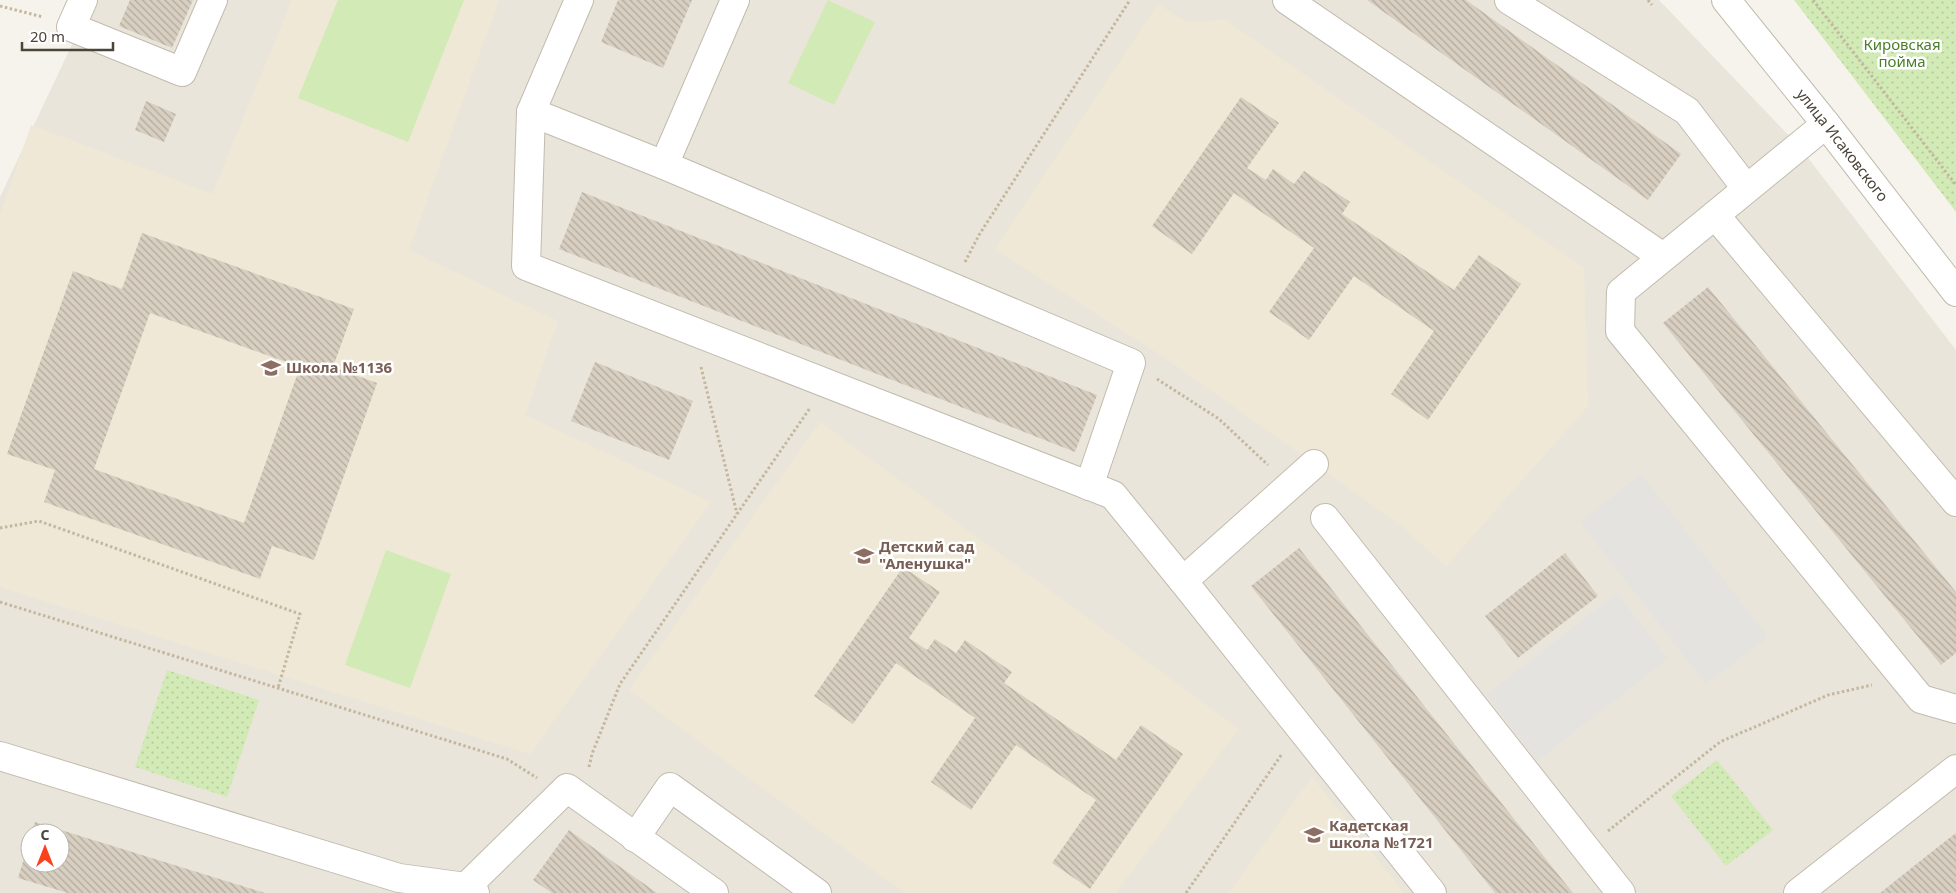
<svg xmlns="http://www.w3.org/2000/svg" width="1956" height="893" font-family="'Noto Sans',sans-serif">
	<defs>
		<pattern id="park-dots" width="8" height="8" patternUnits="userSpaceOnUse" patternTransform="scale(1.25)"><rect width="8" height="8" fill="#d2eab5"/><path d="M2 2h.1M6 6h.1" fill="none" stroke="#b6ca9c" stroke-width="1.8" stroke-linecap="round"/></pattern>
		<pattern id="building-back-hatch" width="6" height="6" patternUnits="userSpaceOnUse" patternTransform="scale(1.25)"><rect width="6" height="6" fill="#d8cfc1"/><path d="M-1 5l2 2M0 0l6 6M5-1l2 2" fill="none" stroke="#b1aa9e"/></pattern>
	</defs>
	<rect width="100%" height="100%" fill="#f6f3ec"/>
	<path fill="#eae5da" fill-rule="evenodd" d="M93 0H1659L1798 145 1956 350V893H0V197ZM30 833H60V863H30Z"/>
	<g fill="#efe8d6">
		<path d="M292 0H499L409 250 558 321 525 415 711 502 530 754 0 587V215L31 125 212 194Z"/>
		<path d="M1158 4 1186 22 1225 20 1584 268 1588 406 1446 566 1402 526 1168 360 995 249Z"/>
		<path d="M820 422 1239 729 1116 893H905L629 690Z"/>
		<path d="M1312 777 1404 893H1229Z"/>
	</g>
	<g fill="url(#park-dots)">
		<path d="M1794 0H1956V212Z"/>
		<path d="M167 670 259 700 227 797 135 767Z"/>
		<path d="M1717 760 1773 830 1726 866 1671 796Z"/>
	</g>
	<g fill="#d2eab5">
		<path d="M338 0H464L408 142 298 98Z"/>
		<path d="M828 0 875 22 834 105 788 83Z"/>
		<path d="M386 550 451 574 410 688 345 665Z"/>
	</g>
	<g fill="#e5e3e0">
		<path d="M1641 474 1768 637 1706 684 1580 522Z"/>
		<path d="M1617 593 1668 659 1537 761 1486 695Z"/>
	</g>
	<g fill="url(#building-back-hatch)" fill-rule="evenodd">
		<path d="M130 0H193L172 48 119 26Z"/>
		<path d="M618 0H692L663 68 601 42Z"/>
		<path d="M1367 0H1466L1681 154 1648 200Z"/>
		<path d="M1241 97 1279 123 1247 168 1266 180 1273 169 1294 184 1304 171 1350 202 1342 214 1454 290 1479 255 1521 284 1428 420 1391 394 1434 331 1354 276 1309 340 1269 312 1314 248 1234 193 1192 254 1152 226Z"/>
		<path d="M146 101 176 114 164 142 135 130Z"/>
		<path d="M582 192 1097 395 1075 452 559 249Z"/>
		<path d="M142 233 354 309 333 367 377 383 314 560 272 546 260 579 44 502 55 470 7 454 73 271 122 289ZM150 313 300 367 244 523 94 469Z"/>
		<path d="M1708 287 1956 592V653L1941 665 1663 323Z"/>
		<path d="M595 362 693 401 669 460 571 421Z"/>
		<path d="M1299 548 1437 722 1573 893H1495L1251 586Z"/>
		<path d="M1565 553 1598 596 1518 658 1485 616Z"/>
		<path d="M903 567 940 592 909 638 927 650 935 639 956 653 965 640 1012 672 1004 683 1116 760 1141 725 1183 754 1090 889 1052 863 1096 800 1016 745 971 810 931 782 975 718 896 663 853 724 814 696Z"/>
		<path d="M35 822 265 893H68L18 878 30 839V863H60V833H31Z"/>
		<path d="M569 830 609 859 657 893H552L533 880Z"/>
		<path d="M1956 833V893H1880L1939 846Z"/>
	</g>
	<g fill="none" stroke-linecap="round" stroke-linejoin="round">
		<defs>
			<g id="minor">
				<path d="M83 0 71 27 182 72 213 0"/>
				<path d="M579 0 531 112 526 266 1113 495 1183 581 1432 893"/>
				<path d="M1287 0 1663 257"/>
				<path d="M1509 0 1687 111 1746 188"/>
				<path id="s1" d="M1726 0 1826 124 1956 292"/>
				<path d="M531 112 664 165 1131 363 1089 486"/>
				<path d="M1826 124 1715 215 1956 502"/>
				<path d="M664 165 735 0"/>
				<path d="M1715 215 1621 292 1620 331 1921 699 1956 709"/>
				<path d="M1325 518 1621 893"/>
				<path d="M1183 581 1314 464"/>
				<path d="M0 756 399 878 466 887 475 893"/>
				<path d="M635 838 670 787 817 893"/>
				<path d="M463 893 466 887 567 788 714 893"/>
				<path d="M1798 893 1956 769"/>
			</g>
		</defs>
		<use href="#minor" stroke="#c2bbae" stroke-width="30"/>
		<g stroke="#c4b79f" stroke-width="3" stroke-dasharray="2.5 2.5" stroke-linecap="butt">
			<path d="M1648 0 1652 5"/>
			<path d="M1813 0 1956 185"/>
			<path d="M0 6 43 17"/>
			<path d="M965 262 979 235 1130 0"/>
			<path d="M701 367 737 514"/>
			<path d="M1157 379 1219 419 1268 465"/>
			<path d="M0 528 39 521 300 614 278 688"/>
			<path d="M0 602 507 759 537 778"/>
			<path d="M589 767 592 754 620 684 810 408"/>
			<path d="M1608 831 1720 742 1828 695 1872 685"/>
			<path d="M1186 893 1282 754"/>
		</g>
		<use href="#minor" stroke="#fff" stroke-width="28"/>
	</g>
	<defs>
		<symbol id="school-bare" viewBox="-9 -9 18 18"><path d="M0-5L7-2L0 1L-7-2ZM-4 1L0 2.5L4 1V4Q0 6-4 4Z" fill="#8d6e63" stroke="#fff" stroke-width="2.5" paint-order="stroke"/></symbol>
	</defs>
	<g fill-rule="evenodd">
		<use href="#school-bare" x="257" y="354" width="28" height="28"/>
		<use href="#school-bare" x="850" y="542" width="28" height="28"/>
		<use href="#school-bare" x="1300" y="821" width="28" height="28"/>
	</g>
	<g text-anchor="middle" stroke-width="5" stroke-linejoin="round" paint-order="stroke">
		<g font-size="15" fill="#4a7f2a" stroke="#fff">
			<text x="1902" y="50">Кировская<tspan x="1902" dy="17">пойма</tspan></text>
		</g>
		<g font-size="15" fill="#4b4439" stroke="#fff">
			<text dy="5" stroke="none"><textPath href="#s1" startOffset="186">улица Исаковского</textPath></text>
		</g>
		<g font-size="15" font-weight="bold" fill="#785e54" stroke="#fff" text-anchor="start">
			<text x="286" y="373">Школа №1136</text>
			<text x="879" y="552">Детский сад<tspan x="879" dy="17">"Аленушка"</tspan></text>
			<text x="1329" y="831">Кадетская<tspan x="1329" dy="17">школа №1721</tspan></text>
		</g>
	</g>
	<g transform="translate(45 848)"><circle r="24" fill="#ffffff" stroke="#b7b4b0"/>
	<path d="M0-4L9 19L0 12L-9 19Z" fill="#fc3f1d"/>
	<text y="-8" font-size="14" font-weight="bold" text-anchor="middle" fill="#4b4439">С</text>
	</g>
	<path d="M22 42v8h91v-8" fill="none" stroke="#4b4439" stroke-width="2.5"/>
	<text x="30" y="42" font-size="15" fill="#4b4439" stroke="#ffffff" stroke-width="4" paint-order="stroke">20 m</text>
</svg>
